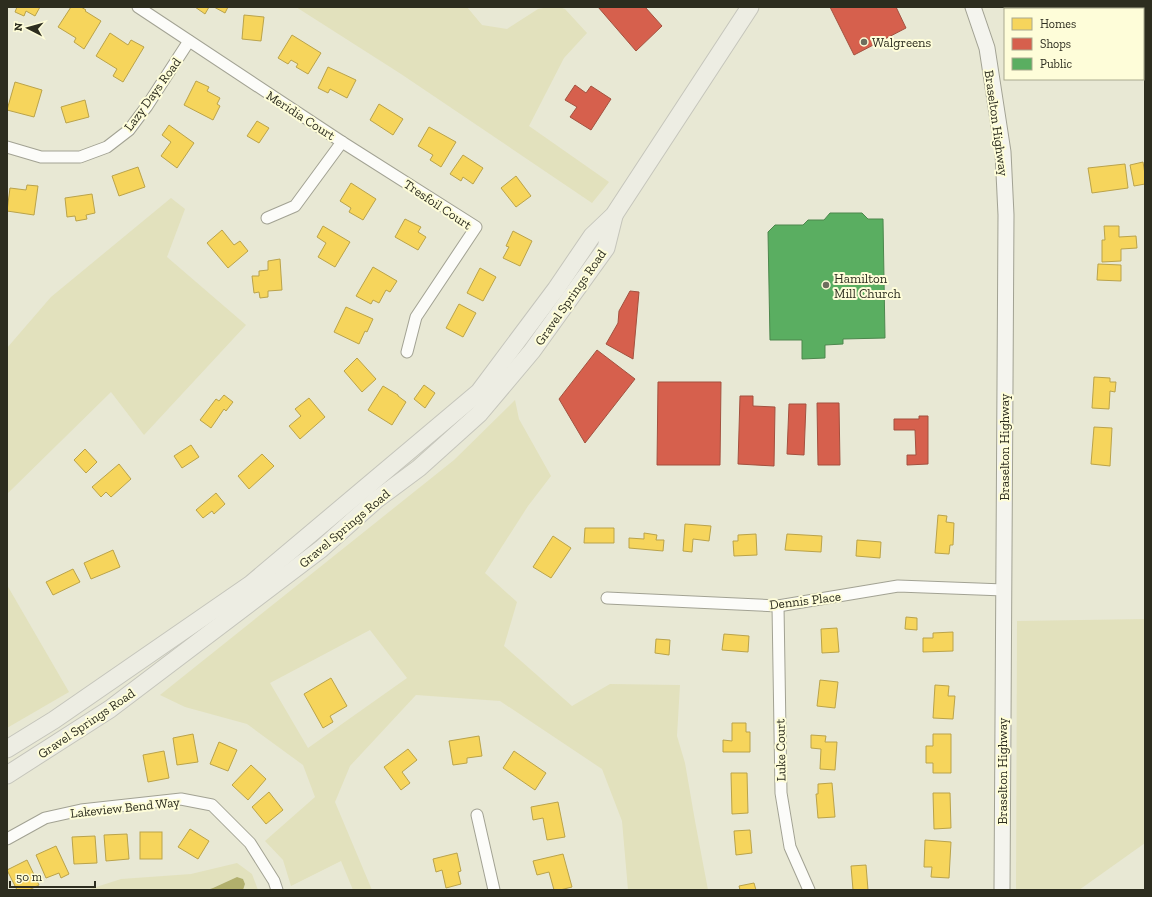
<svg xmlns="http://www.w3.org/2000/svg" width="1152" height="897" font-family="'Zilla Slab',serif">
	<rect width="100%" height="100%" fill="#e8e8d4"/>
	<g fill="#e2e1bd" fill-rule="evenodd">
		<path d="M296 7H467L482 25 507 29 538 9 549 7H559L565 9 587 33 564 58 529 126 609 182 592 203 401 74Z"/>
		<path d="M171 198 185 209 167 257 246 325 144 435 111 392 7 494V348L51 297Z"/>
		<path d="M515 400 519 419 551 476 528 506 485 573 517 602 504 646 572 706 610 684 680 685 677 736 685 763 695 821 708 890H628L622 821 602 769 500 701 416 695 350 766 335 802 372 890H353L341 861 291 886 283 860 265 841 315 797 303 765 247 724 185 707 160 695 454 460ZM370 630 407 678 308 748 270 683Z"/>
		<path d="M7 585 69 692 7 728Z"/>
		<path d="M1145 619V843L1079 890H1016L1017 621Z"/>
		<path d="M237 863 252 874 258 890H243L245 884 243 879 237 877 213 888 207 890H87L121 879 191 874Z"/>
	</g>
	<path fill="#b1af6c" d="M237 877 243 879 245 884 243 890H207L213 888Z"/>
	<g fill="#f6d55c" stroke="#baa34a">
		<path d="M17 7H40L35 16 26 11 24 16 15 12Z"/>
		<path d="M71 7H81L86 10 85 11 101 21 84 49 74 42 76 38 58 27Z"/>
		<path d="M195 7H209L205 14Z"/>
		<path d="M214 7H228L225 13Z"/>
		<path d="M244 15 264 17 261 41 242 39Z"/>
		<path d="M110 33 128 45 131 40 144 47 123 82 113 76 117 69 96 56Z"/>
		<path d="M292 35 321 53 308 74 296 67 298 64 291 60 288 64 278 58Z"/>
		<path d="M328 67 356 80 347 98 330 89 328 93 318 88Z"/>
		<path d="M196 81 209 87 207 91 220 98 217 104 220 106 213 120 184 105Z"/>
		<path d="M15 82 42 90 34 117 7 110Z"/>
		<path d="M85 100 89 117 66 123 61 107Z"/>
		<path d="M379 104 403 119 393 135 370 120Z"/>
		<path d="M257 121 269 128 259 143 247 136Z"/>
		<path d="M169 125 194 143 177 168 161 156 171 142 162 135Z"/>
		<path d="M429 127 456 142 441 167 430 160 433 155 418 146Z"/>
		<path d="M463 155 483 168 473 184 463 177 461 181 450 174Z"/>
		<path d="M1143 162 1145 174V184L1134 186 1130 165Z"/>
		<path d="M1125 164 1128 188 1092 193 1088 168Z"/>
		<path d="M138 167 145 187 119 196 112 176Z"/>
		<path d="M516 176 531 196 516 207 501 188Z"/>
		<path d="M351 183 376 199 363 220 349 212 351 208 340 201Z"/>
		<path d="M27 185 38 186 34 215 7 211 10 188 26 190Z"/>
		<path d="M92 194 95 213 86 215 87 219 76 221 75 216 67 217 65 198Z"/>
		<path d="M405 219 421 227 418 232 426 237 418 250 395 237Z"/>
		<path d="M323 226 350 242 335 267 318 257 326 243 317 237Z"/>
		<path d="M1104 226H1119V237L1136 236 1137 248 1121 249V261L1102 262V240H1105Z"/>
		<path d="M222 230 234 245 240 241 248 251 228 268 207 243Z"/>
		<path d="M513 231 532 241 520 266 503 258 509 247 506 246Z"/>
		<path d="M280 259 282 290 268 291V297L260 298 259 292 254 293 252 276H259V271L268 270V261Z"/>
		<path d="M1098 264 1121 265V281L1097 280Z"/>
		<path d="M373 267 397 281 390 292 386 290 379 303 373 300 371 304 356 296Z"/>
		<path d="M480 268 496 277 483 301 467 293Z"/>
		<path d="M459 304 476 313 463 337 446 328Z"/>
		<path d="M346 307 373 319 367 332 365 331 359 344 334 332Z"/>
		<path d="M357 358 376 379 362 392 344 371Z"/>
		<path d="M1094 377 1110 378V382H1116L1115 392 1110 391 1109 409 1092 408Z"/>
		<path d="M424 385 435 393 425 408 414 399Z"/>
		<path d="M383 386 398 395V396L406 402 392 425 368 410Z"/>
		<path d="M224 395 233 402 226 411 224 409 211 428 200 420 216 399 219 401Z"/>
		<path d="M309 398 325 417 300 439 289 426 301 416 295 409Z"/>
		<path d="M1094 427 1112 428 1110 466 1091 464Z"/>
		<path d="M191 445 199 457 182 468 174 456Z"/>
		<path d="M85 449 97 462 86 473 74 460Z"/>
		<path d="M262 454 274 466 249 489 238 476Z"/>
		<path d="M119 464 131 479 111 497 106 492 101 497 92 487Z"/>
		<path d="M216 493 225 504 214 514 212 511 203 518 196 510Z"/>
		<path d="M938 515 947 516 946 522 954 523 953 545H950L949 554 935 553Z"/>
		<path d="M685 524 711 526 709 541 693 539 692 552 683 551Z"/>
		<path d="M585 528H614V543H584Z"/>
		<path d="M644 533 657 535 656 540H664L663 551 629 548V538L644 539Z"/>
		<path d="M756 534 757 555 734 556 733 541H738V535Z"/>
		<path d="M787 534 822 536 821 552 785 550Z"/>
		<path d="M553 536 571 548 551 578 533 567Z"/>
		<path d="M857 540 881 542 880 558 856 556Z"/>
		<path d="M113 550 120 567 91 579 84 563Z"/>
		<path d="M73 569 80 582 53 595 46 582Z"/>
		<path d="M906 617 917 618V630L905 629Z"/>
		<path d="M837 628 839 652 822 653 821 629Z"/>
		<path d="M953 632V651L923 652V638H933V633Z"/>
		<path d="M724 634 749 636 748 652 722 650Z"/>
		<path d="M656 639 670 640 669 655 655 653Z"/>
		<path d="M331 678 347 706 330 716 333 722 323 728 304 694Z"/>
		<path d="M820 680 838 682 835 708 817 706Z"/>
		<path d="M935 685 949 686 948 696H955L953 719 933 718Z"/>
		<path d="M732 723H746V732H750V752H723V740L732 741Z"/>
		<path d="M193 734 198 762 177 765 173 738Z"/>
		<path d="M933 734H951V773H933V763H926V746H933Z"/>
		<path d="M811 735 826 736 825 742H837L835 770 820 769 821 749 811 748Z"/>
		<path d="M479 736 482 756 467 758V763L453 765 449 741Z"/>
		<path d="M219 742 237 750 228 771 210 764Z"/>
		<path d="M408 749 417 760 402 772 410 783 401 790 384 767Z"/>
		<path d="M164 751 169 778 148 782 143 755Z"/>
		<path d="M514 751 546 773 535 790 503 768Z"/>
		<path d="M251 765 266 779 248 800 232 785Z"/>
		<path d="M731 773H747L748 813 732 814Z"/>
		<path d="M832 783 835 817 818 818 816 794H818V784Z"/>
		<path d="M269 792 283 810 266 824 252 807Z"/>
		<path d="M933 793H950L951 828 934 829Z"/>
		<path d="M558 802 565 837 547 840 543 818 533 820 531 807Z"/>
		<path d="M190 829 209 841 198 859 178 847Z"/>
		<path d="M750 830 752 853 736 855 734 831Z"/>
		<rect x="140" y="832" width="22" height="27"/>
		<path d="M127 834 129 859 106 861 104 835Z"/>
		<path d="M95 836 97 863 74 864 72 837Z"/>
		<path d="M925 840 951 842 949 878 931 877 932 867H924Z"/>
		<path d="M56 846 69 874 61 878 59 873 46 878 36 855Z"/>
		<path d="M457 853 461 871 458 872 461 884 446 888 442 870 436 872 433 859Z"/>
		<path d="M563 854 572 887 560 890H554L549 872 537 875 533 861Z"/>
		<path d="M27 860 39 885 29 890H17L7 870Z"/>
		<path d="M866 865 868 890H853L851 866Z"/>
		<path d="M754 883 756 890H740L739 886Z"/>
	</g>
	<g fill="#d6604d" stroke="#a3513f">
		<path d="M598 7H645L662 26 636 51Z"/>
		<path d="M830 7H896L906 28 854 55Z"/>
		<path d="M575 85 586 93 591 86 611 99 591 130 570 117 577 107 565 100Z"/>
		<path d="M630 291 639 292 633 359 606 344 618 323 619 311Z"/>
		<path d="M597 350 635 379 585 443 559 399Z"/>
		<path d="M658 382H721L720 465H657Z"/>
		<path d="M740 396H753V406L775 407 774 466 738 464Z"/>
		<path d="M817 403H839L840 465H818Z"/>
		<path d="M789 404H806L804 455 787 454Z"/>
		<path d="M919 416H928V464L907 465V455H916L915 430H894V419H919Z"/>
	</g>
	<path fill="#5aae61" stroke="#4c874d" d="M830 213H862L868 219H883L885 338 843 339V344L825 345V358L802 359V340H770L768 232 775 225H803L808 220H824Z"/>
	<g fill="none" stroke-linecap="round" stroke-linejoin="round">
		<defs>
			<g id="minor">
				<path d="M138 7 342 142 476 227 416 317 407 352"/>
				<path d="M7 147 41 157H80L107 147 129 130 147 106 189 41"/>
				<path d="M267 218 295 206 342 142"/>
				<path d="M607 598 778 606 898 586 1004 590"/>
				<path d="M778 606 781 793 790 847 809 890"/>
				<path d="M477 815 494 890"/>
				<path d="M7 839 45 818 81 810 181 799 212 805 250 843 274 881 277 890"/>
			</g>
			<path id="secondary" d="M973 7 987 48 1003 152 1006 215 1002 890"/>
			<g id="primary">
				<path d="M7 749 54 720 251 584 479 392 556 289 592 236 614 215 750 7"/>
				<path d="M7 775 110 709 321 549 376 500 419 468 479 414 532 351 606 248 614 216"/>
			</g>
		</defs>
		<use href="#minor" stroke="#a2a293" stroke-width="13"/>
		<use href="#secondary" stroke="#a2a293" stroke-width="17"/>
		<use href="#primary" stroke="#c5c5bb" stroke-width="19"/>
		<use href="#minor" stroke="#fcfcf9" stroke-width="11"/>
		<use href="#secondary" stroke="#f4f4ee" stroke-width="15"/>
		<use href="#primary" stroke="#edede3" stroke-width="17"/>
	</g>
	<g fill="#6e6e5e" stroke="#fefdd9" stroke-width="1.5">
		<circle cx="864" cy="42" r="4"/>
		<circle cx="826" cy="285" r="4"/>
	</g>
	<g text-anchor="middle" stroke-width="4" stroke-linejoin="round" paint-order="stroke">
		<g font-size="13" fill="#2d2d1f" stroke="#fefdd9" text-anchor="start">
			<text x="872" y="47">Walgreens</text>
			<text x="834" y="283">Hamilton<tspan x="834" dy="15">Mill Church</tspan></text>
		</g>
		<g font-size="13" fill="#2d2d1f" stroke="#fefdd9">
			<text transform="translate(152 94) rotate(-54)" y="5">Lazy Days Road</text>
			<text transform="translate(301 115) rotate(33)" y="5">Meridia Court</text>
			<text transform="translate(997 123) rotate(82)" y="5">Braselton Highway</text>
			<text transform="translate(438 204) rotate(34)" y="5">Tresfoil Court</text>
			<text transform="translate(570 297) rotate(-55)" y="5">Gravel Springs Road</text>
			<text transform="translate(1004 447) rotate(-90)" y="5">Braselton Highway</text>
			<text transform="translate(344 528) rotate(-40)" y="5">Gravel Springs Road</text>
			<text transform="translate(805 600) rotate(-7)" y="5">Dennis Place</text>
			<text transform="translate(86 723) rotate(-34)" y="5">Gravel Springs Road</text>
			<text transform="translate(780 750) rotate(-91)" y="5">Luke Court</text>
			<text transform="translate(1002 771) rotate(-90)" y="5">Braselton Highway</text>
			<text transform="translate(125 807) rotate(-6)" y="5">Lakeview Bend Way</text>
		</g>
	</g>
	<rect width="1152" height="897" fill="none" stroke="#2d2d1f" stroke-width="16"/>
	<rect x="1004" y="8" width="140" height="72" fill="#fefdd9" stroke="#aaaa8f"/>
	<rect x="1012" y="18" width="20" height="12" fill="#f6d55c" stroke="#aaaa8f"/>
	<text x="1040" y="28" font-size="12" fill="#2d2d1f">Homes</text>
	<rect x="1012" y="38" width="20" height="12" fill="#d6604d" stroke="#aaaa8f"/>
	<text x="1040" y="48" font-size="12" fill="#2d2d1f">Shops</text>
	<rect x="1012" y="58" width="20" height="12" fill="#5aae61" stroke="#aaaa8f"/>
	<text x="1040" y="68" font-size="12" fill="#2d2d1f">Public</text>
	<g transform="translate(28 28) rotate(276)" stroke="#fefdd9" stroke-width="3" paint-order="stroke">
	<path d="M0-3L7 15L0 10L-7 15Z" fill="#2d2d1f"/>
	<text y="-6" font-size="11" font-weight="bold" text-anchor="middle" fill="#2d2d1f">N</text>
	</g>
	<path d="M10 881v6h85v-6" fill="none" stroke="#2d2d1f" stroke-width="2"/>
	<text x="16" y="881" font-size="12" fill="#2d2d1f" stroke="#fefdd9" stroke-width="3" paint-order="stroke">50 m</text>
</svg>
